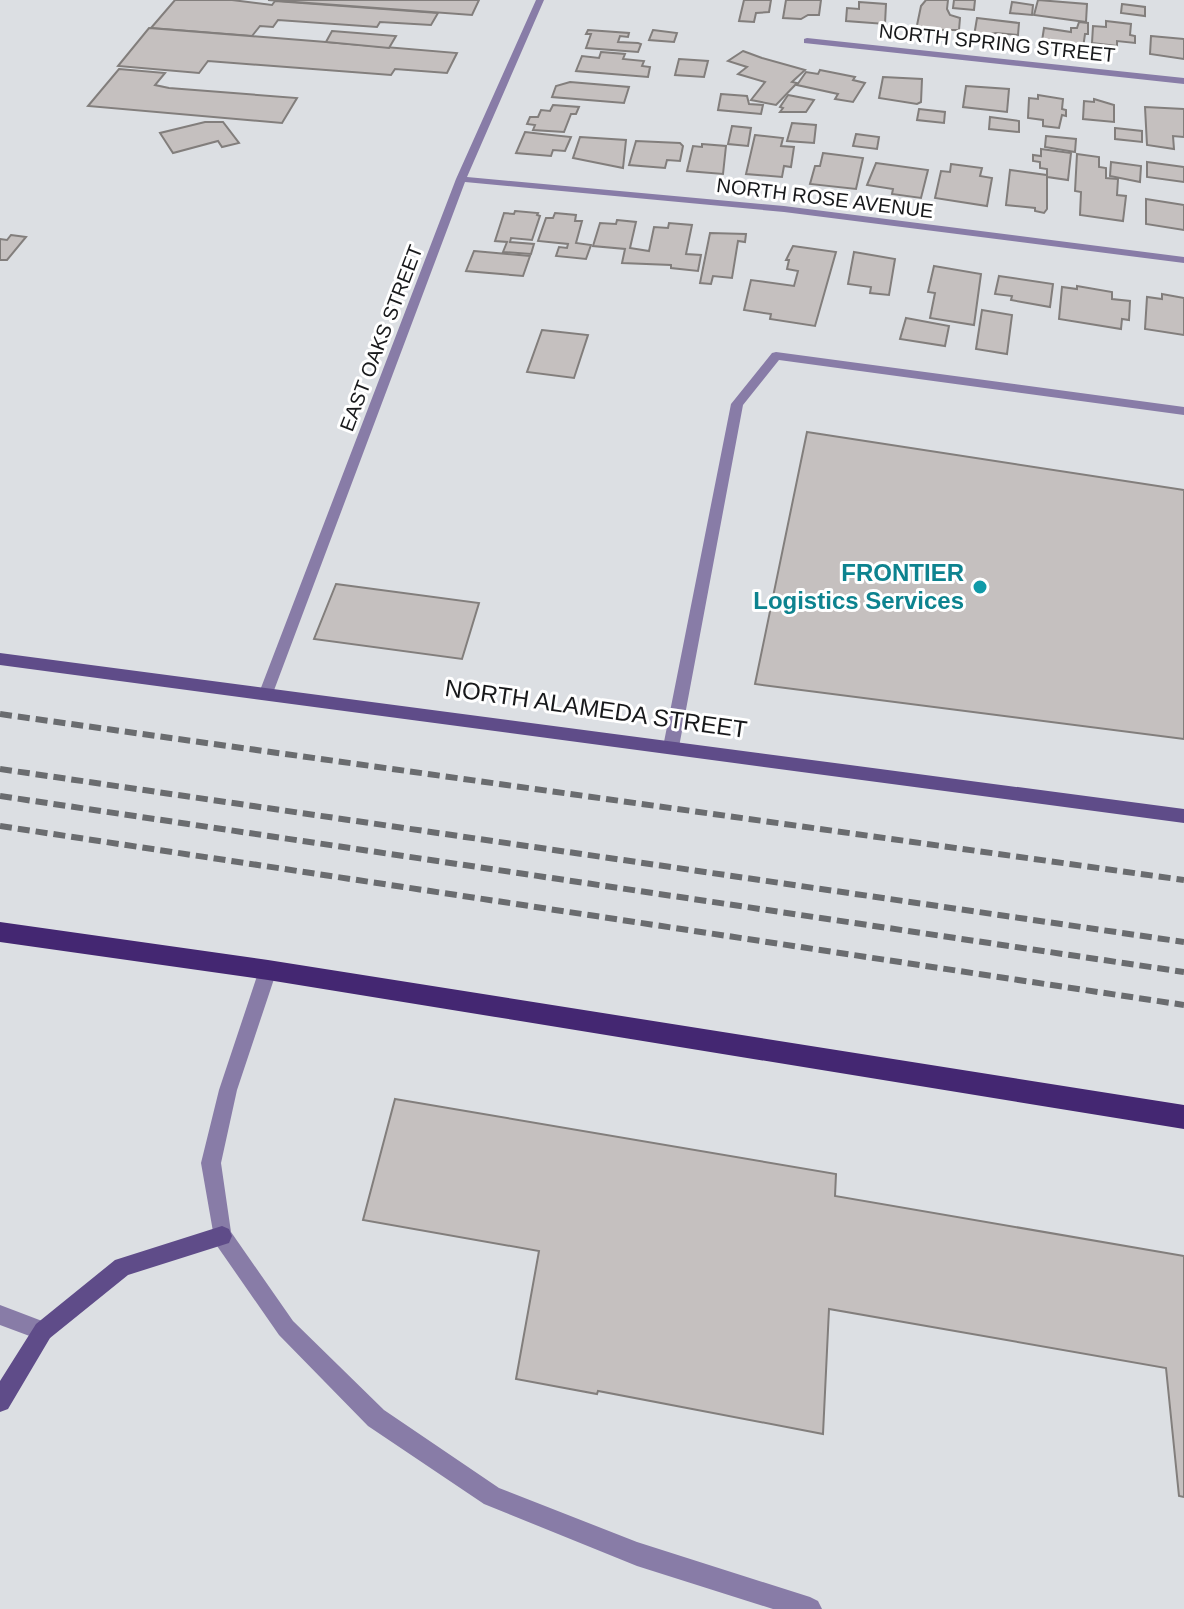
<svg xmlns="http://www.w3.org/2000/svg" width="1184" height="1609" font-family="Arial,sans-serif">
	<rect width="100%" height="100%" fill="#dcdfe3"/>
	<g fill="#c5c0bf" stroke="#827e7c" stroke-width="2">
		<path d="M175 0H232L272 5 275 1 438 13 431 25 380 22 377 27 278 20 273 27 260 26 252 36 151 28Z"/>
		<path d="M268 0H479L472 15Z"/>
		<path d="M744 0H771L769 12 756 13 754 22 739 21Z"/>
		<path d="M786 0H821L819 15H808L801 19 783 18Z"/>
		<path d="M926 0H948L947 9 950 15 960 18 959 30H916L921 6Z"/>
		<path d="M954 0H975L974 10 953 8Z"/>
		<path d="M1038 0 1087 4 1086 22 1034 15Z"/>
		<path d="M859 2 886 4 885 24 846 21 847 8 859 9Z"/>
		<path d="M1012 2 1033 5 1032 15 1010 13Z"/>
		<path d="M1122 4 1145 7V16L1121 13Z"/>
		<path d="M977 18 1019 23 1018 35 996 33 990 34V38L974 36Z"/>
		<path d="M1106 21 1131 24 1130 35 1135 36V43L1117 41V46L1092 43 1093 26 1106 27Z"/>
		<path d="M1079 22 1088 23V34H1085L1083 48 1042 41 1044 28 1071 32V28H1077Z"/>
		<path d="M149 28 326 42 457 53 447 73 395 69 391 75 208 61 199 73 118 66Z"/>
		<path d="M588 30 629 33 628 37 620 36 618 42 638 43 641 44 638 52 586 48 591 34H586Z"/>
		<path d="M653 30 677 33 674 42 649 40Z"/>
		<path d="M332 31 396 36 389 48 326 42Z"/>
		<path d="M1151 36 1184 39V59L1150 54Z"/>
		<path d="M743 51 762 58 805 70 792 82 797 83 776 105 751 100 765 82 738 74 747 67 728 61Z"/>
		<path d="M601 52 625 54 623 59 644 61 642 66 650 67 648 77 576 71 582 56 599 58Z"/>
		<path d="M679 59 708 61 704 77 675 75Z"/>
		<path d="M119 69 165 73 155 85 169 88 297 98 282 123 88 106Z"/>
		<path d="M820 70 855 77 853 80 865 83 853 102 835 99 838 94 797 85 806 72 818 74Z"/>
		<path d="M883 77 922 79 921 102 917 104 879 98Z"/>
		<path d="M570 82 629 87 624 103 552 97 556 86Z"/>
		<path d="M966 86 1009 89 1007 112 963 107Z"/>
		<path d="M721 94 747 96 749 104 763 105 761 114 718 110Z"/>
		<path d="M788 95 814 100 806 112H780L783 108 780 107Z"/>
		<path d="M1038 95 1063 99 1062 109 1066 110V116L1062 115 1059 128 1043 126V120L1028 118 1029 98 1038 99Z"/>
		<path d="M1094 99 1114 105V122L1083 119 1084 101 1094 102Z"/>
		<path d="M553 105 579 107 576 114H571L564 132 533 130 535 125 527 124 530 117H538L541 110 550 111Z"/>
		<path d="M1145 107 1184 109V137L1173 136 1174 149 1147 145Z"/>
		<path d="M919 109 945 112 944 123 917 120Z"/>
		<path d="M990 117 1019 121V132L989 129Z"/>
		<path d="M205 122H223L239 143 222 147 218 141 173 153 160 133Z"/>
		<path d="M792 123 816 125 814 143 787 141Z"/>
		<path d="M732 126 751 128 748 146 728 144Z"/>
		<path d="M1115 128 1142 131V142L1115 139Z"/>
		<path d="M525 132 542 134 571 137 565 151 553 150 551 156 516 153Z"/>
		<path d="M856 134 879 137 877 149 853 146Z"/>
		<path d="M755 135 783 138 781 146 794 147 791 167 784 166 782 177 746 174Z"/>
		<path d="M1046 136 1076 139 1075 152 1045 147Z"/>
		<path d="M580 137 626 140 623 168 573 158Z"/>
		<path d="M636 141 680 143 683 146 680 161 667 160 665 168 629 165Z"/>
		<path d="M702 144 726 146 723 174 687 171 693 146 702 147Z"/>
		<path d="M1041 149 1071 153 1068 180 1047 177V209L1044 213 1035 211V208L1006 205 1010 170 1047 175V169L1040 168V162L1033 161V155L1041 156Z"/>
		<path d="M823 153 863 158 856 189 810 184 815 166H820Z"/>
		<path d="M1077 154 1099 157V167L1106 168V178L1118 179 1117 195 1126 196 1123 221 1080 215 1081 192 1075 191Z"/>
		<path d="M1111 162 1141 166 1140 182 1110 176Z"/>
		<path d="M1147 162 1184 167V182L1147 177Z"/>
		<path d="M876 163 928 170 921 198 892 194 893 189 867 185Z"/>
		<path d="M951 164 982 168 980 176 992 178 987 206 935 198 941 171 950 172Z"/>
		<path d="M1146 199 1184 205V230L1146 224Z"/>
		<path d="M515 211 538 213 537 215 540 216 532 240 511 238 510 242 534 244 531 254 503 252 507 242 495 241 504 213 514 214Z"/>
		<path d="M555 213 576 215 575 221H582L576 243 591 245 586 259 556 256 559 247 567 248 568 244 538 241 546 218H553Z"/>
		<path d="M617 220 636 222 630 248 649 251 654 227 668 228 669 223 692 225 686 254 701 255 698 271 671 268V265L622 263 625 249 593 246 600 223 616 224Z"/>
		<path d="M710 233 746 234 745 242 738 241 732 278 713 276 711 284 700 283Z"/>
		<path d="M11 235 26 237 7 260H0V239L7 240Z"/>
		<path d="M793 246 836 252 815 326 770 319 771 314 744 310 751 280 794 286 798 271 787 269 789 260H786Z"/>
		<path d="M474 251 530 256 523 276 466 271Z"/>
		<path d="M854 252 895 259 889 295 870 293 871 287 848 284Z"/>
		<path d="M934 266 981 274 974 325 930 318 935 293 928 292Z"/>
		<path d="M999 276 1053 284 1050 307 1011 300 1012 296 995 294Z"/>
		<path d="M1077 286 1112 292V299L1130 301 1129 320 1122 319 1121 329 1059 319 1062 287 1077 289Z"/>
		<path d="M1162 294 1184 298V335L1145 329 1147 297 1162 299Z"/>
		<path d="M982 310 1012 315 1007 354 976 349Z"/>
		<path d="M906 318 949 326 945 346 900 339Z"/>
		<path d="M542 330 588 335 574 378 527 372Z"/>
		<path d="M807 432 1184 490V739L755 684Z"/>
		<path d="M336 584 479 603 462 659 314 639Z"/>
		<path d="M395 1099 836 1174 835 1196 1184 1256V1497L1179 1496 1166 1368 829 1309 823 1434 598 1391 597 1394 516 1379 539 1251 363 1220Z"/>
	</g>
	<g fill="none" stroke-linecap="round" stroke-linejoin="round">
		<g fill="#887ca7" fill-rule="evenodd">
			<path d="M776 352 1184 407V415L779 360 743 405 679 747 676 751H666L663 747 731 404 772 353Z"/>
			<path d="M0 1305 50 1324 53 1331 50 1338 43 1341 0 1325Z"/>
		</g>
		<g fill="#887ca7" fill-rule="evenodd">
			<path d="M536 0H544L467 177 784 206 1184 257V263L784 212 465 182 273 693 271 697H261L259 693 456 179Z"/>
			<path d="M807 38 1184 78V84L804 43V39Z"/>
			<path d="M268 962 274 964 277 970 237 1090 221 1163 231 1232 293 1321 384 1410 499 1488 637 1542 810 1597 818 1601 822 1609H773L637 1566 484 1504 368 1426 279 1335 215 1243 201 1163 219 1090 259 970 262 964Z"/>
		</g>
		<g fill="#5f4c89" fill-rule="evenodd">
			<path d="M0 653 1184 809V823L0 665Z"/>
			<path d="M222 1226 229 1229 232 1236 229 1243 128 1275 50 1338 8 1409 0 1412V1381L36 1324 115 1260Z"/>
		</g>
		<path fill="#442772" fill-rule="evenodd" d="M0 922 268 960 1184 1105V1129L268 980 0 942Z"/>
		<g stroke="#6a6c6f" stroke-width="6" stroke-dasharray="12 6" stroke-linecap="butt">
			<path d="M0 714 1184 880"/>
			<path d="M0 769 1184 942"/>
			<path d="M0 796 1184 972"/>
			<path d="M0 826 1184 1005"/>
		</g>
	</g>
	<circle fill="#0f9aa8" stroke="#fff" stroke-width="3" cx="980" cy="587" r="8"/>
	<g text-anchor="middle" stroke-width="6" stroke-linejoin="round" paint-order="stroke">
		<g font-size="20" fill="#18191b" stroke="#fff">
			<text transform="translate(997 43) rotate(6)" y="7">NORTH SPRING STREET</text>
			<text transform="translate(825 198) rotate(7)" y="7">NORTH ROSE AVENUE</text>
			<text transform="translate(381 338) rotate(-69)" y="7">EAST OAKS STREET</text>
		</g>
		<g font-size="24" font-weight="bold" fill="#0d838f" stroke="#fff" text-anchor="end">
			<text x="964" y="581">FRONTIER<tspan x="964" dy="28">Logistics Services</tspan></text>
		</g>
		<g font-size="24" fill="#18191b" stroke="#fff">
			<text transform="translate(596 709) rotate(8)" y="8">NORTH ALAMEDA STREET</text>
		</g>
	</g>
</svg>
